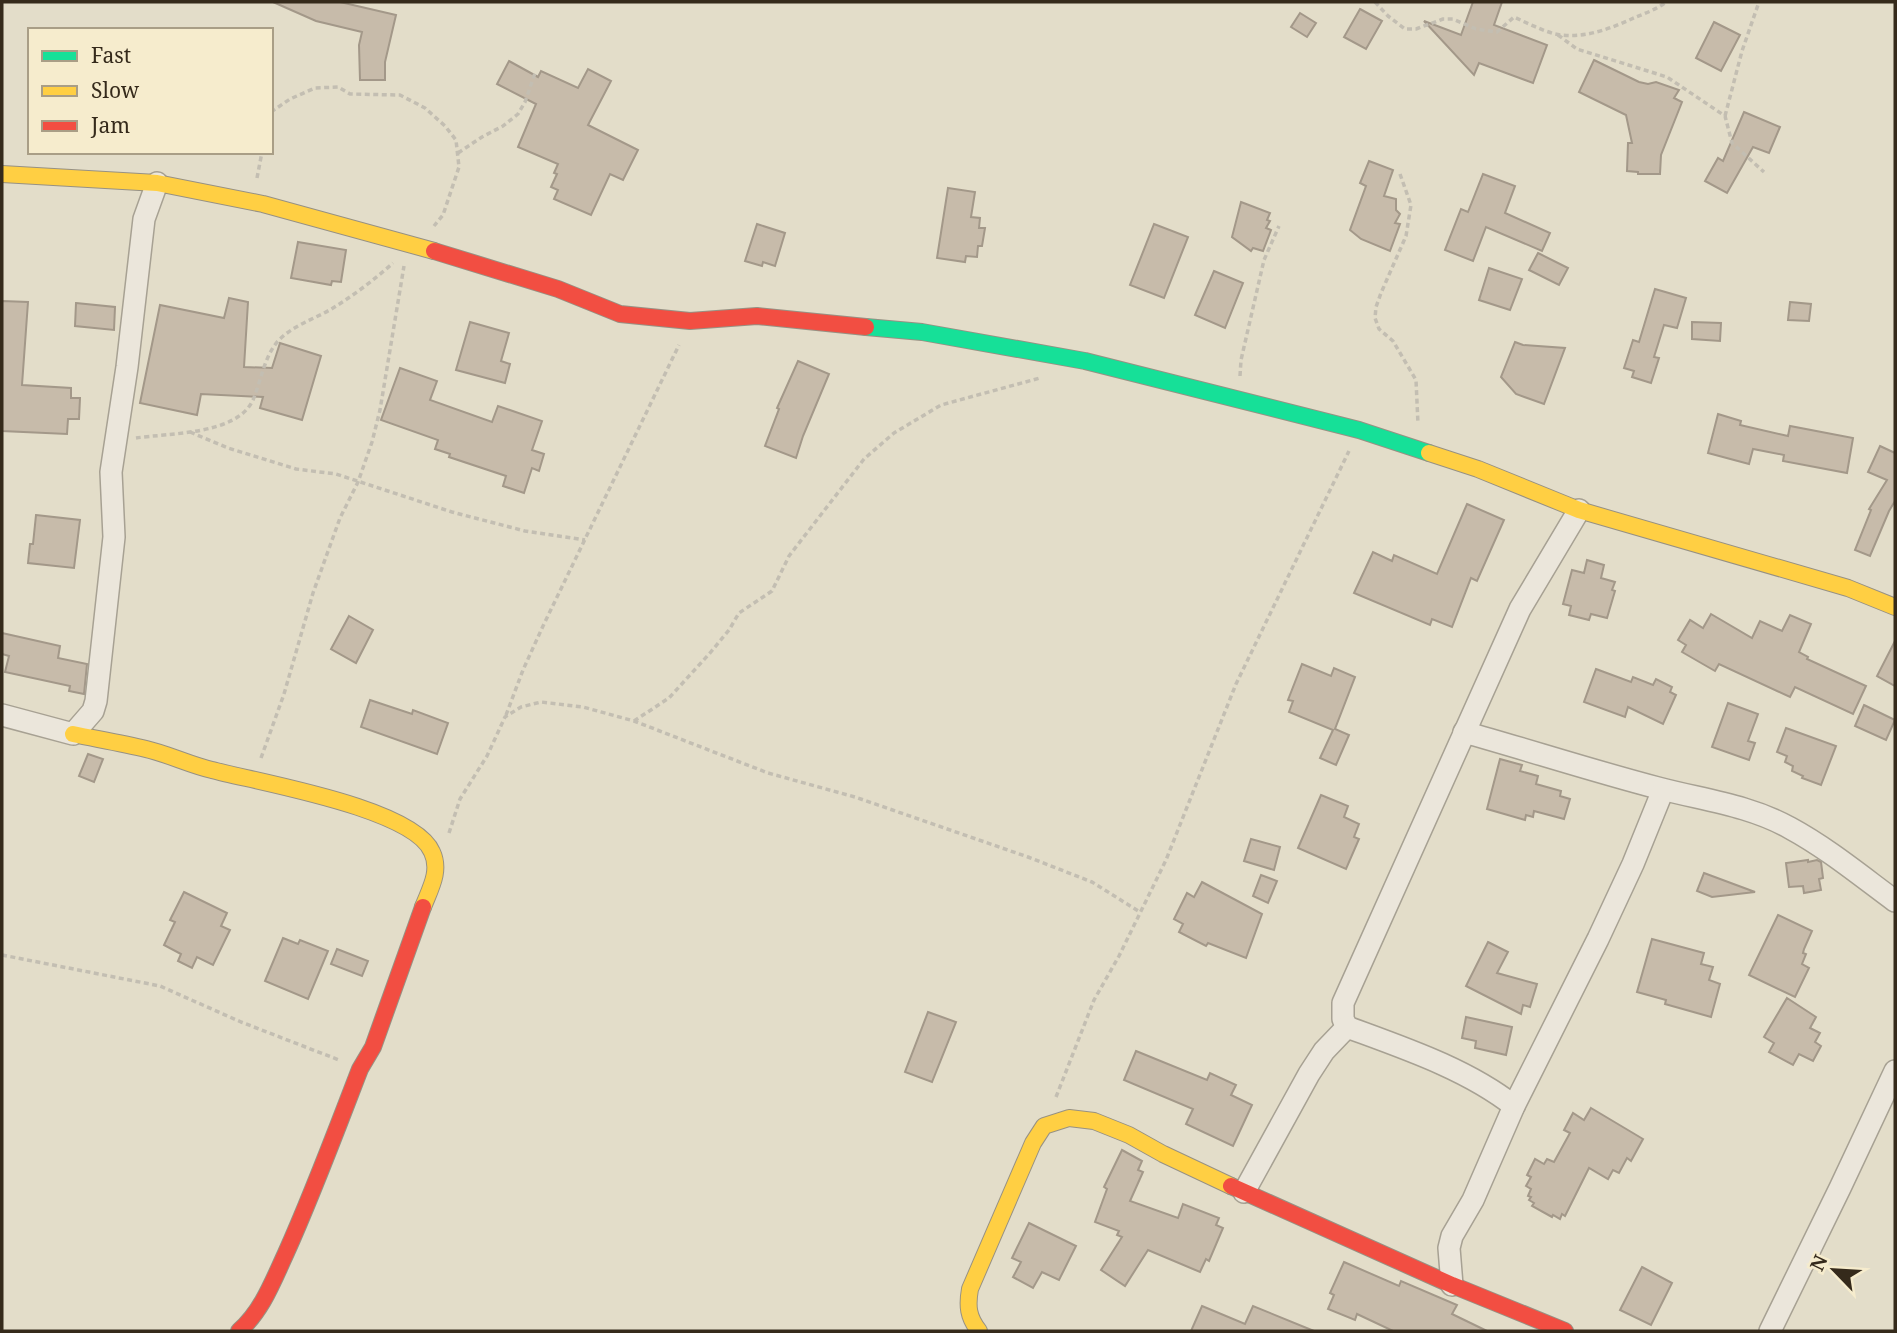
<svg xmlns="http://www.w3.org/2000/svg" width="1897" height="1333" font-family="'Noto Serif',serif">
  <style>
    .building { fill: #c7bbaa; stroke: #a39889; stroke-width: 2 }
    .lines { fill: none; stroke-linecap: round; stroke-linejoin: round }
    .street-casing { stroke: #a7a193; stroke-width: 24 }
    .fast-casing { stroke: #979183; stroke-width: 18 }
    .slow-casing { stroke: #979183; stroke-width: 18 }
    .jam-casing { stroke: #979183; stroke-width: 18 }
    .path { stroke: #c3beb2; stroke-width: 3.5; stroke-dasharray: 5 3.5; stroke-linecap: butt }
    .street { stroke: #ebe6db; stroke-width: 21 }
    .fast { stroke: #16e098; stroke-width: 16 }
    .slow { stroke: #ffcf43; stroke-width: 16 }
    .jam { stroke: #f24e42; stroke-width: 16 }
  </style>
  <rect width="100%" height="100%" fill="#e3ddc9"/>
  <g class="building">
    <polygon points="273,2 340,2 396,15 385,62 385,80 360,80 359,45 362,32 316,21"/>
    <polygon points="1473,2 1502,2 1494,25 1547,45 1533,83 1479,63 1474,75 1424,21 1461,35"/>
    <polygon points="1360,9 1382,21 1366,49 1344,37"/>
    <polygon points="1300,13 1316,23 1307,37 1291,27"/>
    <polygon points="1714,22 1740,35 1721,71 1696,58"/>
    <polygon points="1594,60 1639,82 1648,84 1656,82 1679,90 1674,98 1682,102 1661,155 1660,174 1638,174 1638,172 1627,171 1628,143 1632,143 1626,115 1579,92"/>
    <polygon points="509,61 538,77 541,71 578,88 588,69 611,81 588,125 638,150 623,180 610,174 591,215 554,199 558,190 551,187 557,174 554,173 558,164 518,147 536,104 497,84"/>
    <polygon points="1744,112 1780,127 1769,153 1753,147 1727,193 1705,181 1718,158 1723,161"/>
    <polygon points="1369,161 1393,170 1384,196 1396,199 1396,210 1400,214 1395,223 1400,224 1390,251 1361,239 1350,230 1366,186 1360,183"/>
    <polygon points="1483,174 1515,186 1505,213 1550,233 1542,251 1486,227 1473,261 1445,250 1461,209 1468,212"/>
    <polygon points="948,188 975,192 971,217 980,218 979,228 985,228 982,246 978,246 977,257 966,256 965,262 937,258"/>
    <polygon points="1241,202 1270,213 1267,220 1270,221 1266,228 1271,230 1263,251 1253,248 1251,251 1232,237"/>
    <polygon points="757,224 785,233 775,266 763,262 762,266 745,261"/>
    <polygon points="1154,224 1188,237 1164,298 1130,285"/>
    <polygon points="298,242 346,250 341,282 332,281 331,285 291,278"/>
    <polygon points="1538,253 1568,268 1559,285 1529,270"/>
    <polygon points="1489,268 1522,279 1510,310 1479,300"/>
    <polygon points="1214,271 1243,283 1225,328 1195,315"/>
    <polygon points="1655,289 1686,298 1677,328 1664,325 1654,357 1659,358 1651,383 1632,377 1634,371 1624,368 1633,340 1639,342"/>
    <polygon points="229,298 248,302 244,367 272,368 280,343 321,356 302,420 260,408 263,397 201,394 197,415 140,403 160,305 224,318"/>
    <polygon points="2,301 28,302 22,385 71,388 71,398 80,398 79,419 68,419 67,434 2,431"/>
    <polygon points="1790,302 1811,304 1809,321 1788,320"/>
    <polygon points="76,303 115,307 114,330 75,326"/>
    <polygon points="470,322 509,333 501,361 510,364 505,383 456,370"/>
    <polygon points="1692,322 1721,323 1720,341 1692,339"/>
    <polygon points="1515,342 1523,345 1565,348 1544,404 1516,394 1501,377"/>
    <polygon points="798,361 829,374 803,436 796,458 765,446 779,409 777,408"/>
    <polygon points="400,368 437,381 430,400 492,422 498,406 542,421 532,450 544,454 539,471 532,468 524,493 503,486 506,476 449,457 450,454 435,449 438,440 381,420"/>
    <polygon points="1718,414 1741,421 1740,425 1788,436 1790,426 1853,438 1847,473 1783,461 1784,455 1753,449 1749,464 1708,453"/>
    <polygon points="1880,446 1895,453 1895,501 1889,511 1870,556 1855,550 1871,510 1869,509 1887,480 1868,472"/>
    <polygon points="1467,504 1504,520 1477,581 1471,578 1452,627 1432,619 1430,625 1354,593 1373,552 1392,561 1394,555 1437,574"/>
    <polygon points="36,515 80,520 74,568 28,563 30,544 33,544"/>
    <polygon points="1587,560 1604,565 1601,578 1615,582 1612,590 1615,591 1607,618 1591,614 1589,620 1569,615 1571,606 1563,604 1572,570 1584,573"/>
    <polygon points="1711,614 1752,638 1760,621 1782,631 1790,615 1811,624 1799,652 1808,657 1807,659 1866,686 1853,714 1795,687 1790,697 1719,664 1715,671 1682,652 1686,645 1678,640 1690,620 1703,628"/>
    <polygon points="349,616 373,630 356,663 331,649"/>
    <polygon points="2,633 60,646 58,658 87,664 84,694 69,691 70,686 5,672 9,656 2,654"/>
    <polygon points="1895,641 1895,686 1877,676"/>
    <polygon points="1302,664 1331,676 1334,668 1355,677 1335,729 1349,735 1336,765 1320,758 1333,730 1289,712 1293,701 1288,700"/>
    <polygon points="1596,669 1631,682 1633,677 1653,685 1656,679 1672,687 1670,692 1676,695 1663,724 1628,707 1625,717 1584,702"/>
    <polygon points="370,700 412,714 413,710 448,723 437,754 361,727"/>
    <polygon points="1728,703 1758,714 1748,741 1755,743 1749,760 1712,747"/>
    <polygon points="1864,705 1895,720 1886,740 1855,726"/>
    <polygon points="1786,728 1836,746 1821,785 1802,778 1803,776 1792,771 1793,766 1785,762 1787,756 1777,752"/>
    <polygon points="88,754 103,759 94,782 79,776"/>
    <polygon points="1500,759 1522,765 1520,771 1538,776 1536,784 1561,791 1560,796 1570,799 1564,819 1534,811 1533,817 1526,815 1525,820 1487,809"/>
    <polygon points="1321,795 1348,806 1344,817 1359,824 1354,837 1359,839 1346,869 1298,848"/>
    <polygon points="1251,839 1280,847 1274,870 1244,861"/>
    <polygon points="1808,860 1808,862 1817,860 1821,862 1823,878 1819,879 1821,890 1804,893 1803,886 1789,887 1786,863"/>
    <polygon points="1704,873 1755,892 1712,897 1697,891"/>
    <polygon points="1261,875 1277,881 1268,903 1253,896"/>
    <polygon points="1202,882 1262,914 1246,958 1208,943 1206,946 1179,932 1183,924 1174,919 1187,893 1194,897"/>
    <polygon points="184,892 227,913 221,926 230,930 213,965 197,957 192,968 178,961 181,954 164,945 175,922 170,920"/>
    <polygon points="1778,915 1812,931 1804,949 1803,953 1806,954 1802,964 1809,968 1795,997 1749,975"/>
    <polygon points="283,938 298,944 300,940 328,951 308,999 265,981"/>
    <polygon points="1652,939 1704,953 1701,964 1713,967 1709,980 1720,984 1711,1017 1665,1004 1666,1000 1637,992"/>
    <polygon points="1488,942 1508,952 1497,973 1537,984 1530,1007 1523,1005 1521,1014 1466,986"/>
    <polygon points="337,949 368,961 362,976 331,964"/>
    <polygon points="1787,998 1816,1017 1810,1028 1820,1033 1815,1042 1821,1046 1813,1061 1799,1054 1793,1065 1769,1052 1774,1043 1764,1037"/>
    <polygon points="928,1012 956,1022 932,1082 905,1072"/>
    <polygon points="1466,1017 1512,1027 1506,1055 1475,1048 1476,1041 1462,1038"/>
    <polygon points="1136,1051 1207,1080 1210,1073 1236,1085 1231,1095 1252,1105 1233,1146 1186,1124 1193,1109 1124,1080"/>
    <polygon points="1591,1108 1643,1139 1631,1161 1627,1158 1619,1173 1613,1170 1608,1179 1589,1168 1565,1216 1562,1214 1560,1219 1553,1215 1552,1217 1532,1206 1534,1203 1529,1200 1531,1197 1528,1196 1531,1189 1526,1186 1531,1177 1527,1175 1535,1159 1544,1164 1547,1159 1554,1162 1570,1133 1564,1130 1573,1113 1584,1120"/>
    <polygon points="1122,1150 1142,1161 1138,1170 1143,1172 1130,1201 1178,1218 1183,1204 1219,1218 1216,1225 1223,1228 1209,1261 1206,1259 1200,1272 1148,1250 1125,1286 1101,1270 1122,1237 1117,1235 1119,1231 1095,1222 1107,1189 1104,1187"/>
    <polygon points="1029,1223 1076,1246 1059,1280 1042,1272 1033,1288 1013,1277 1021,1262 1012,1258"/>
    <polygon points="1344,1262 1399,1286 1401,1281 1457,1305 1452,1314 1487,1331 1393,1331 1357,1314 1355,1320 1328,1309 1334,1295 1330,1293"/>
    <polygon points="1642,1267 1672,1283 1651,1325 1620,1310"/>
    <polygon points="1202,1306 1245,1324 1253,1306 1314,1331 1191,1331"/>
  </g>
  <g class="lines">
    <g class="street-casing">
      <g id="street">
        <polyline points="2,715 73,734 93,711 96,701 114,537 111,472 127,367 144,219 157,183"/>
        <path d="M1464,732C1528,750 1593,771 1658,788C1703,800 1749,805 1790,828C1827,848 1861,876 1895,901"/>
        <path d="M1514,1106C1467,1069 1404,1048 1347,1027L1343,1019V1003L1520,609L1579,510"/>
        <polyline points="1244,1192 1309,1074 1324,1051 1347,1027"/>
        <polyline points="1452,1285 1449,1248 1452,1236 1473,1200 1514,1106 1598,939 1633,864 1663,790"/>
        <polyline points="1770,1331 1840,1188 1895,1071"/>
      </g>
    </g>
    <g class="fast-casing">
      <polyline id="fast" points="866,327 922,332 1085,361 1359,430 1429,453"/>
    </g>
    <g class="slow-casing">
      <g id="slow">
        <polyline points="2,174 157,183 263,204 434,251"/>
        <polyline points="1429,453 1478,469 1579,510 1848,588 1895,607"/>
        <path d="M73,734C97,739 122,743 146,749C168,754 190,765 212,770C257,782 414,808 432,852C441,871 430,889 423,907"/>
        <path d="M979,1331C968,1317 967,1306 970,1289L1033,1143L1044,1126L1069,1118L1094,1121L1129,1135L1163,1154L1231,1186"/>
      </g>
    </g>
    <g class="jam-casing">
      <g id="jam">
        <polyline points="434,251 558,289 620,314 690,321 757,316 866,327"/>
        <polyline points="1231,1186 1452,1285 1565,1331"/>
        <path d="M239,1331C262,1311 273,1281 286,1253C313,1193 336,1131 360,1069L373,1047L423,907"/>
      </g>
    </g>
    <g class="path">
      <path d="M1375,2L1388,16L1405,29H1416L1443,19H1453L1476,29L1497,32L1514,17C1527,23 1541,30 1555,34C1583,40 1612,28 1636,17C1646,13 1657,9 1666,2"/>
      <polyline points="1558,35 1577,49 1667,77 1725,116 1732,143 1764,172"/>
      <polyline points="271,112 290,99 315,88 338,87 350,94 400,95 425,108 445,126 456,140 459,167 443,215 434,226"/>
      <polyline points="1725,116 1742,51 1759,2"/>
      <polyline points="458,153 482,137 503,126 518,114 525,102 535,73"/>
      <polyline points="1400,174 1411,205 1406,236 1381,293 1376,307 1375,318 1379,329 1393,341 1416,380 1418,424"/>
      <polyline points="257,178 262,152"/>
      <polyline points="1240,376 1241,360 1264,260 1279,226"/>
      <polyline points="190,432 228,448 296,469 336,474 452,512 525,531 585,540"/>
      <path d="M136,438C169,433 237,435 253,400C261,381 264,357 278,341C293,325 315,319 333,308C354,295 374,280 393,263"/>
      <polyline points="506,715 523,670 543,626 679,345"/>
      <polyline points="634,721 669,698 710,653 729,630 739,613 772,591 789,556 864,459 894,433 941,405 1040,378"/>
      <polyline points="261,758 284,694 313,593 340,518 358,482 372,442 380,410 404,266"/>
      <polyline points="449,833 460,799 487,756 505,717 521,707 541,702 583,707 634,721 768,773 855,797 1028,857 1092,882 1140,912"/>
      <polyline points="2,955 160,986 241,1022 339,1060"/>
      <polyline points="1056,1097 1094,1000 1119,956 1166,860 1236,684 1349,451"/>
    </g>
    <use href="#street" class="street"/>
    <use href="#fast" class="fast"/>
    <use href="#slow" class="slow"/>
    <use href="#jam" class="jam"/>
  </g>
  <rect width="1897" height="1333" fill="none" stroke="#352a1b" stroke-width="7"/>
  <rect x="28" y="28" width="245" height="126" fill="#f6eccd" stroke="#a99e86" stroke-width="2"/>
  <rect x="42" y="51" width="35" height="10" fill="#16e098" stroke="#a99e86" stroke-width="2"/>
  <text x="91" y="63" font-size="21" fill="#352a1b">Fast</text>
  <rect x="42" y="86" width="35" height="10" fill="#ffcf43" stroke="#a99e86" stroke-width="2"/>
  <text x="91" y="98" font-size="21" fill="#352a1b">Slow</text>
  <rect x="42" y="121" width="35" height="10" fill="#f24e42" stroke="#a99e86" stroke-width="2"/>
  <text x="91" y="133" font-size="21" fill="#352a1b">Jam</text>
  <g transform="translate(1834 1270) rotate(295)" stroke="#f6eccd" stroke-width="5" paint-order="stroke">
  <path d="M0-5L12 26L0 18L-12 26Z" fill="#352a1b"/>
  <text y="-10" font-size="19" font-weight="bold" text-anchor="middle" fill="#352a1b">N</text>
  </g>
</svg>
